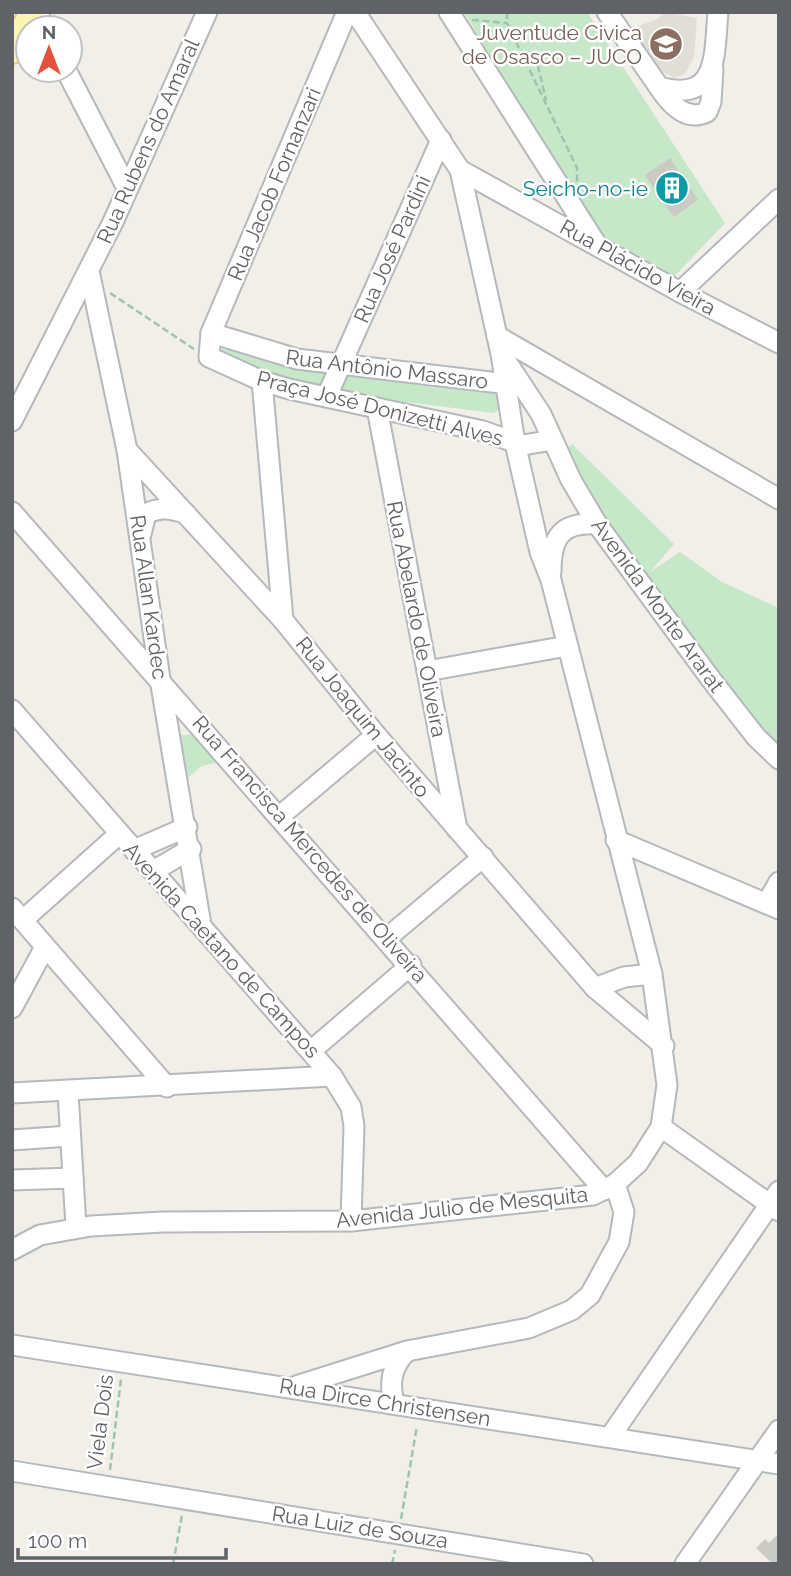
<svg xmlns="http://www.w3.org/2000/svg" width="791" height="1576" font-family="Raleway,sans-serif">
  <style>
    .education { fill: #e1ded6 }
    .green { fill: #c6e7c8 }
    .building { fill: #cccac5 }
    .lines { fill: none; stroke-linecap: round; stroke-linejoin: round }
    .minor-casing { stroke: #b5b8bc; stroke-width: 23 }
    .major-casing { stroke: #ecce66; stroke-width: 28 }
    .path { stroke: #9ec5ab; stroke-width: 2.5; stroke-dasharray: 7 3.5; stroke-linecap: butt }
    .minor { stroke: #fff; stroke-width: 19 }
    .major { stroke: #fcf4b2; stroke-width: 24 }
    .labels { text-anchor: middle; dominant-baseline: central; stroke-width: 5; stroke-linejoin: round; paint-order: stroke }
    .education-label { font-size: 21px; fill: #785e54; stroke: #fff; text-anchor: end }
    .street-label { font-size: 21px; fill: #5f6368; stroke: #fff }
    .culture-label { font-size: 21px; fill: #0d838f; stroke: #fff; text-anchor: end }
  </style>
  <rect width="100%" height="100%" fill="#f1efe8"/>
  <polygon class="education" points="663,12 697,18 694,57 685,74 674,78 651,65 627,31 659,18"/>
  <g class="green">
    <polygon points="464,12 587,12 725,223 671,280 601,241"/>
    <polygon points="222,349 331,368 496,386 503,400 499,409 494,413 373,398 262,376 222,355"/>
    <polygon points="572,444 674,544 650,572 680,552 722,582 779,608 779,748 772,744 644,576 563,454"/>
    <polygon points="197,734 224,761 202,766 185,780 181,735"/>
  </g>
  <g class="building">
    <polygon points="670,158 698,200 674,217 645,175"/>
    <polygon points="779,1533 779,1564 773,1564 756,1548 765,1539 769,1543"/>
  </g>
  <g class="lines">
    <g class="minor-casing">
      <g id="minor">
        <polyline points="37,12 45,28"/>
        <polyline points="347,12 211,333 209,357 262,381 289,389 483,431 523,445 553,440"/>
        <polyline points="449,12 595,242"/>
        <path d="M607,12L659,87C719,103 714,56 718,12"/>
        <polyline points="66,70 127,188"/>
        <path d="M659,87C670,104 686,122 707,112L711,102L713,69"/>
        <polyline points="460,170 680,292 779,343"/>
        <polyline points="89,271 127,450 160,679 201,925"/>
        <polyline points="680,292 779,199"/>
        <polyline points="211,333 297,359 516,385"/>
        <polyline points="497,336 779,499"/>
        <polyline points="502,355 541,414 571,480 597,524 710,678 756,737 779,759"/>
        <polyline points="262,381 283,620"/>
        <polyline points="327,396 441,140"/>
        <polyline points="377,408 457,829"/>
        <polyline points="12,421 113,222 207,12"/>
        <polyline points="127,450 283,620 376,735 595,988 664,1046"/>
        <polyline points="12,512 604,1190"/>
        <path d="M141,534L146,514C160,506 171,509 185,513"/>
        <path d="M551,572C551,536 562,522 597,524"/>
        <polyline points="427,671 567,646"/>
        <polyline points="12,710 332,1076 351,1107 354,1126 351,1221"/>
        <polyline points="280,816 376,735"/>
        <polyline points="616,840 779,909"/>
        <polyline points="134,850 187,827"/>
        <polyline points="153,871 191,849"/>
        <polyline points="767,903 779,882"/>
        <polyline points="12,908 167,1087"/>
        <polyline points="23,920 119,834"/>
        <polyline points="387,938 483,857"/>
        <polyline points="595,988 624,977 652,974"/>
        <polyline points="12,1008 45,947"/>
        <polyline points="312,1050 411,965"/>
        <polyline points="68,1092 76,1227"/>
        <polyline points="12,1093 332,1076"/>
        <polyline points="661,1127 779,1211"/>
        <polyline points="12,1140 70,1136"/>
        <polyline points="12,1180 73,1178"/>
        <polyline points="12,1250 40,1235 91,1226 163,1222 351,1221 593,1195 615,1184 638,1163 661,1127 667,1085 652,974 551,580 540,552 515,443 501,354 460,170 355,12"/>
        <polyline points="12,1345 779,1464"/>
        <polyline points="296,1386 407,1351 529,1328 572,1310 590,1295 619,1242 624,1212 615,1184"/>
        <path d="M394,1404C389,1382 391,1367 407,1351"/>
        <polyline points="610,1437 779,1191"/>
        <polyline points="12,1471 583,1564"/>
        <polyline points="685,1564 779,1430"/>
      </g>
    </g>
    <g class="major-casing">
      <polyline id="major" points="12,51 32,12"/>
    </g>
    <g class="path">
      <polyline points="507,12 507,23 577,168 577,182"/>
      <polyline points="472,20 507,23"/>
      <polyline points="541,56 537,62 546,100"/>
      <polyline points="110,293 194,349"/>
      <polyline points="110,1470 121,1379"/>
      <polyline points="401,1519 417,1426"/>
      <polyline points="173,1564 182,1515"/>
      <polyline points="392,1564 395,1550"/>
    </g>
    <use href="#minor" class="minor"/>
    <use href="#major" class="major"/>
  </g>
  <defs>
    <g id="school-disc" transform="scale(1.75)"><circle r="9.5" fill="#8d6e63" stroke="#fff"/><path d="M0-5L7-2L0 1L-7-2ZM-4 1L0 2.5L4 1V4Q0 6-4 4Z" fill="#fff"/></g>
    <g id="building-disc" transform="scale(1.75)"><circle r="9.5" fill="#0f9aa8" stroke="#fff"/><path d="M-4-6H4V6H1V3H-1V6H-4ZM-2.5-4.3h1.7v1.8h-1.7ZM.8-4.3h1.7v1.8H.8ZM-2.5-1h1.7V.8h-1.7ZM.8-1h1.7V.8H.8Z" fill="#fff"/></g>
  </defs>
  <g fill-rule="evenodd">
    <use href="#school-disc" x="666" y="44"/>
    <use href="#building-disc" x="672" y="188"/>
  </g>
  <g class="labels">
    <g class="education-label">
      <text x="642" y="32">Juventude Civica<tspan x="642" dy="24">de Osasco – JUCO</tspan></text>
    </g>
    <g class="street-label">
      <text transform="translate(148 141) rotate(-66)">Rua Rubens do Amaral</text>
      <text transform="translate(274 184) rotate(-67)">Rua Jacob Fornanzari</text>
      <text transform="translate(392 249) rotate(-66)">Rua José Pardini</text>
      <text transform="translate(638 267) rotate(29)">Rua Plácido Vieira</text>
      <text transform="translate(387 369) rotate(7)">Rua Antônio Massaro</text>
      <text transform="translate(380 408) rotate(14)">Praça José Donizetti Alves</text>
      <text transform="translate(149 597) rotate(82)">Rua Allan Kardec</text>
      <text transform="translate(658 605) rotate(54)">Avenida Monte Ararat</text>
      <text transform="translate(417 619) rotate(79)">Rua Abelardo de Oliveira</text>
      <text transform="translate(363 717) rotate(51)">Rua Joaquim Jacinto</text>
      <text transform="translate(310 849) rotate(49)">Rua Francisca Mercedes de Oliveira</text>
      <text transform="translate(222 950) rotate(48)">Avenida Caetano de Campos</text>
      <text transform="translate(462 1207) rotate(-6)">Avenida Julio de Mesquita</text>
      <text transform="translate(385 1402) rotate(9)">Rua Dirce Christensen</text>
      <text transform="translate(100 1422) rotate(-83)">Viela Dois</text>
      <text transform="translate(360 1527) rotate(9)">Rua Luiz de Souza</text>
    </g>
    <g class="culture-label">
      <text x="648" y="188">Seicho-no-ie</text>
    </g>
  </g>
  <rect width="791" height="1576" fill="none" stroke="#5f6368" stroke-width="28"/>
  <g transform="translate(49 49)"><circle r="33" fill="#ffffff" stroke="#bfc1c3" stroke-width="2"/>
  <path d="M0-5L12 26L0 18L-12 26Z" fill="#e3523c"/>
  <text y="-10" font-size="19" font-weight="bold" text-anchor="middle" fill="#5f6368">N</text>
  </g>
  <path d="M18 1548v10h208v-10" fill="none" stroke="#5f6368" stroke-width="3.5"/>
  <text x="28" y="1548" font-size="21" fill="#5f6368" stroke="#ffffff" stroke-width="5" paint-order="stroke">100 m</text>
</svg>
